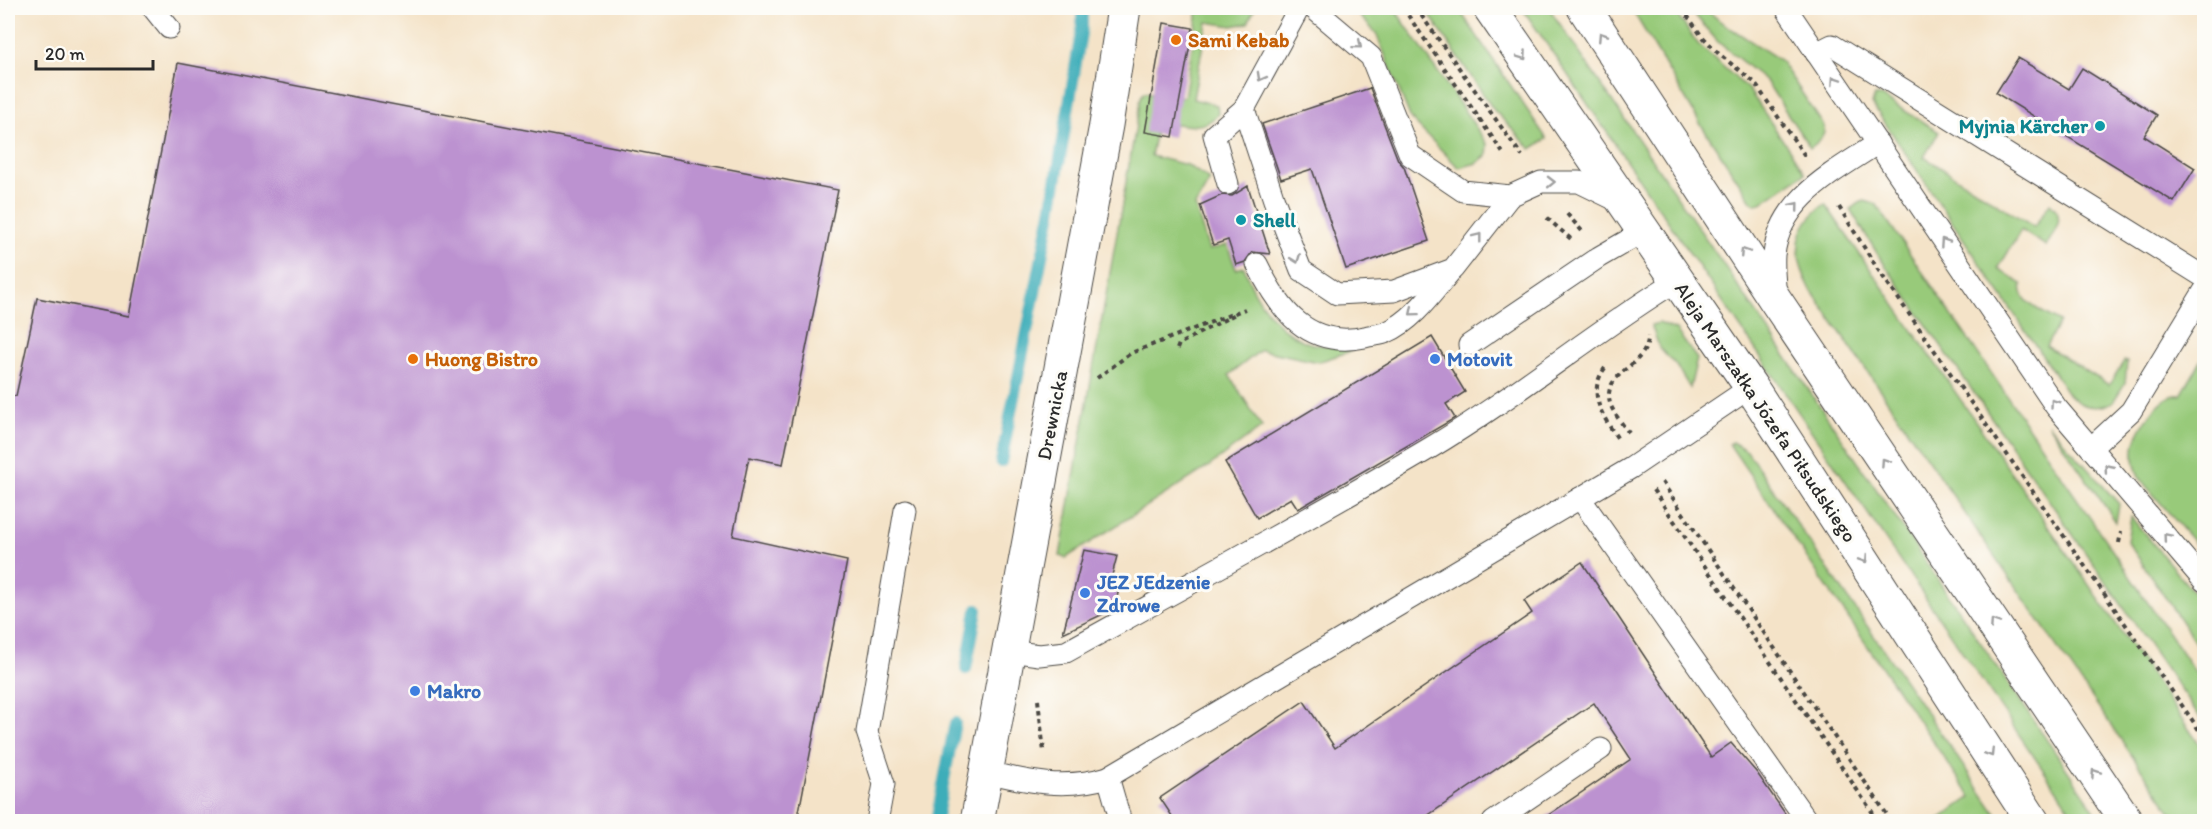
<svg xmlns="http://www.w3.org/2000/svg" width="2212" height="829" font-family="Itim,sans-serif">
  <style>
    .green { fill: #98ca7a; stroke: #627a52; stroke-width: 1.5 }
    .lines { fill: none; stroke-linecap: round; stroke-linejoin: round }
    .stream { stroke: #3dadb9; stroke-width: 12 }
    .building { fill: #bc92d0 }
    .service-casing { stroke: #494743; stroke-width: 23 }
    .tertiary-casing { stroke: #494743; stroke-width: 35 }
    .secondary-casing { stroke: #494743; stroke-width: 35 }
    .path { stroke: #494743; stroke-width: 4; stroke-dasharray: 4.5 4.5; stroke-linecap: butt }
    .service { stroke: #fff; stroke-width: 21 }
    .tertiary { stroke: #fff; stroke-width: 33 }
    .secondary { stroke: #fff; stroke-width: 33 }
    .oneway { stroke: #a0a0a0 }
    .food-dot { fill: #e8710a; stroke: #fdfcf7; stroke-width: 2 }
    .culture-dot { fill: #0f9aa8; stroke: #fdfcf7; stroke-width: 2 }
    .shop-dot { fill: #3f7fe0; stroke: #fdfcf7; stroke-width: 2 }
    .labels { text-anchor: middle; dominant-baseline: central; stroke-width: 6; stroke-linejoin: round; paint-order: stroke }
    .food-label { font-size: 20px; font-weight: bold; fill: #c56008; stroke: #fdfcf7; text-anchor: start }
    .culture-label { font-size: 20px; font-weight: bold; fill: #0d838f; stroke: #fdfcf7; text-anchor: end }
    .shop-label { font-size: 20px; font-weight: bold; fill: #366cbe; stroke: #fdfcf7; text-anchor: start }
    .street-label { font-size: 20px; fill: #2b2b2b; stroke: #fdfcf7 }
  </style>
  <rect width="100%" height="100%" fill="#fdfcf7"/>
  <filter id="ink" filterUnits="userSpaceOnUse"><feTurbulence type="fractalNoise" baseFrequency=".0167" numOctaves="2"/><feDisplacementMap in="SourceGraphic" scale="12" xChannelSelector="R" yChannelSelector="G"/><feConvolveMatrix kernelMatrix="1 2 1 2 8 2 1 2 1" color-interpolation-filters="sRGB"/></filter>
  <filter id="wash" filterUnits="userSpaceOnUse"><feTurbulence type="fractalNoise" baseFrequency=".008" numOctaves="4" result="noise"/><feDisplacementMap in="SourceGraphic" scale="24" xChannelSelector="R" yChannelSelector="G"/><feGaussianBlur stdDeviation="1.35" result="paint"/><feColorMatrix in="noise" values="0 0 0 0 0 0 0 0 0 0 0 0 0 0 0 0 0 1.4 0 .05"/><feComposite in="paint" operator="in"/></filter>
  <g filter="url(#wash)">
    <rect width="100%" height="100%" fill="#f4e3c8"/>
    <g class="green">
      <path d="M1196,8H1255L1248,23L1232,26L1207,22L1193,99L1217,105L1218,114C1203,133 1178,124 1158,120L1151,156L1187,165L1210,180L1195,206L1209,250L1227,245L1236,269L1244,267C1254,298 1277,332 1309,343C1322,347 1339,345 1351,351L1318,362L1261,350L1229,375L1262,427L1208,467L1066,558L1060,556L1141,97L1144,92L1184,97L1197,18Z"/>
      <polygon points="1352,8 1394,8 1488,145 1487,155 1477,163 1459,168 1411,119 1376,33"/>
      <polygon points="1425,8 1458,8 1547,139 1531,149 1493,109"/>
      <polygon points="1522,8 1549,8 2102,821 2078,821"/>
      <polygon points="1631,8 1672,8 1698,44 1749,90 1805,173 1761,203 1755,204 1751,201 1700,123"/>
      <path d="M1689,8H1705L1721,22L1780,60L1824,126C1826,137 1818,142 1810,148L1766,81L1718,42Z"/>
      <path d="M1875,96H1881L1939,132L1924,157L2034,227L2050,203C2067,217 2055,231 2046,246L2021,230L1998,269L2022,284C2017,303 2046,313 2060,322L2046,346L2109,385L2124,361L2127,362L2125,383L2113,402C2097,410 2082,408 2069,395L1872,104Z"/>
      <polygon points="1863,201 1876,204 2204,685 2204,723 1880,258 1850,209"/>
      <path d="M1825,204L2204,751V821H2177L1811,290C1793,257 1792,228 1825,204Z"/>
      <polygon points="1659,323 1676,330 1697,359 1690,388 1675,364 1660,349 1651,325"/>
      <path d="M2204,356V554L2141,480C2135,470 2132,455 2135,443C2140,426 2162,392 2181,395Z"/>
      <polygon points="2048,424 2119,504 2116,522"/>
      <polygon points="1732,442 1747,451 2001,821 1937,821 1971,797 1729,444"/>
      <polygon points="2131,517 2204,605 2204,655 2127,541"/>
    </g>
    <g class="lines">
      <g class="stream">
        <polyline points="1001,462 1051,212 1082,27 1082,8"/>
        <polyline points="966,669 977,610"/>
        <polyline points="936,822 955,723"/>
      </g>
    </g>
    <g id="blocks">
      <g class="building">
        <polygon points="1164,23 1193,28 1173,137 1145,132"/>
        <polygon points="2018,58 2069,89 2082,68 2157,115 2144,136 2195,168 2174,202 1996,93"/>
        <polygon points="178,63 838,190 783,464 749,457 733,536 847,561 797,822 8,822 8,395 16,396 37,298 129,316"/>
        <polygon points="1370,88 1398,160 1404,167 1429,241 1346,269 1312,169 1281,179 1262,124"/>
        <polygon points="1248,186 1270,254 1252,252 1245,262 1236,265 1228,240 1213,245 1200,205 1222,195 1232,196"/>
        <polygon points="1432,337 1465,392 1446,404 1455,418 1298,509 1291,498 1257,518 1225,462"/>
        <polygon points="1084,550 1117,556 1111,579 1121,581 1114,609 1063,633"/>
        <polygon points="1582,562 1711,757 1731,743 1757,773 1791,822 1538,822 1631,759 1594,703 1418,822 1176,822 1160,798 1304,701 1335,748 1532,613 1524,601"/>
      </g>
    </g>
  </g>
  <g filter="url(#ink)">
    <use href="#blocks" fill-opacity="0" stroke="#494743" stroke-width="1.5"/>
    <g class="lines">
      <g class="service-casing">
        <g id="service">
          <polyline points="153,8 169,28"/>
          <polyline points="1299,8 1244,109 1274,200 1301,270 1337,294 1394,291 1453,269 1510,196"/>
          <polyline points="1313,8 1371,57 1410,155 1463,191 1510,196 1541,182 1579,182 1622,203"/>
          <polyline points="1786,8 2056,407 2204,581"/>
          <polyline points="1816,53 1832,45 2204,277"/>
          <polyline points="1228,184 1214,135 1244,109"/>
          <path d="M1257,264C1279,310 1308,349 1365,337C1372,335 1381,335 1387,332C1413,321 1433,292 1450,272"/>
          <path d="M1776,297C1775,284 1773,269 1774,255C1780,198 1835,172 1878,143"/>
          <polyline points="1469,345 1599,257 1644,231"/>
          <polyline points="2091,448 2131,411 2204,291"/>
          <polyline points="1580,498 1808,822"/>
          <path d="M1009,651L1039,655L1066,652C1188,584 1311,519 1430,448C1516,397 1593,332 1678,280"/>
          <path d="M986,772C1029,782 1065,790 1108,777L1631,468L1751,387"/>
          <polyline points="1108,777 1121,822"/>
          <polyline points="877,822 884,784 867,732 905,510"/>
          <polyline points="1493,822 1601,749"/>
        </g>
      </g>
      <g class="tertiary-casing">
        <polyline id="tertiary" points="977,822 1106,125 1124,8"/>
      </g>
      <g class="secondary-casing">
        <g id="secondary">
          <polyline points="1490,8 1751,387 2033,822"/>
          <polyline points="1584,8 1776,301 2127,822"/>
        </g>
      </g>
      <g class="path">
        <polyline points="1403,8 1505,156"/>
        <polyline points="1416,8 1522,156"/>
        <polyline points="1682,8 1701,35 1719,54 1754,82 1805,156"/>
        <polyline points="1839,207 1877,268 2204,737"/>
        <polyline points="1567,214 1582,231"/>
        <polyline points="1547,218 1572,240"/>
        <polyline points="1177,349 1179,344 1237,313"/>
        <path d="M1605,368C1586,394 1603,416 1618,439"/>
        <polyline points="1097,378 1131,353 1245,309"/>
        <path d="M1629,433C1623,425 1615,415 1611,406C1598,372 1649,367 1648,336"/>
        <polyline points="1662,482 1892,822"/>
        <polyline points="1653,490 1879,822"/>
        <polyline points="2119,543 2121,532"/>
        <polyline points="1038,700 1044,752"/>
        <polyline points="1030,822 1031,813"/>
      </g>
      <use href="#service" class="service"/>
      <use href="#tertiary" class="tertiary"/>
      <use href="#secondary" class="secondary"/>
    </g>
    <defs><path id="oneway-chevron" d="M-2-3.5L2.5 0L-2 3.5" fill="none" stroke-width="1.6" stroke-linecap="round" stroke-linejoin="round" transform="scale(1.5)"/></defs>
    <g class="oneway">
      <use href="#oneway-chevron" transform="translate(1602 36) rotate(-123)"/>
      <use href="#oneway-chevron" transform="translate(1358 45) rotate(40)"/>
      <use href="#oneway-chevron" transform="translate(1523 56) rotate(55)"/>
      <use href="#oneway-chevron" transform="translate(1261 77) rotate(119)"/>
      <use href="#oneway-chevron" transform="translate(1835 80) rotate(-124)"/>
      <use href="#oneway-chevron" transform="translate(1551 182) rotate(-1)"/>
      <use href="#oneway-chevron" transform="translate(1795 206) rotate(-51)"/>
      <use href="#oneway-chevron" transform="translate(1478 237) rotate(-52)"/>
      <use href="#oneway-chevron" transform="translate(1944 242) rotate(-124)"/>
      <use href="#oneway-chevron" transform="translate(1744 252) rotate(-123)"/>
      <use href="#oneway-chevron" transform="translate(1296 259) rotate(69)"/>
      <use href="#oneway-chevron" transform="translate(1413 312) rotate(140)"/>
      <use href="#oneway-chevron" transform="translate(2054 403) rotate(-126)"/>
      <use href="#oneway-chevron" transform="translate(1885 462) rotate(-124)"/>
      <use href="#oneway-chevron" transform="translate(2108 468) rotate(-130)"/>
      <use href="#oneway-chevron" transform="translate(2167 537) rotate(-130)"/>
      <use href="#oneway-chevron" transform="translate(1864 559) rotate(57)"/>
      <use href="#oneway-chevron" transform="translate(1994 623) rotate(-124)"/>
      <use href="#oneway-chevron" transform="translate(1990 753) rotate(58)"/>
      <use href="#oneway-chevron" transform="translate(2095 773) rotate(-124)"/>
    </g>
  </g>
  <g class="food-dot">
    <circle cx="1176" cy="40" r="6"/>
    <circle cx="413" cy="359" r="6"/>
  </g>
  <g class="culture-dot">
    <circle cx="2100" cy="126" r="6"/>
    <circle cx="1241" cy="220" r="6"/>
  </g>
  <g class="shop-dot">
    <circle cx="1435" cy="359" r="6"/>
    <circle cx="1085" cy="593" r="6"/>
    <circle cx="415" cy="691" r="6"/>
  </g>
  <g class="labels">
    <g class="food-label">
      <text x="1188" y="40">Sami Kebab</text>
      <text x="425" y="359">Huong Bistro</text>
    </g>
    <g class="culture-label">
      <text x="2088" y="126">Myjnia Kärcher</text>
      <text x="1253" y="220" text-anchor="start">Shell</text>
    </g>
    <g class="shop-label">
      <text x="1447" y="359">Motovit</text>
      <text x="1097" y="582">JEZ JEdzenie<tspan x="1097" dy="23">Zdrowe</tspan></text>
      <text x="427" y="691">Makro</text>
    </g>
    <g class="street-label">
      <text transform="translate(1766 412) rotate(56)">Aleja Marszałka Józefa Piłsudskiego</text>
      <text transform="translate(1052 415) rotate(-79)">Drewnicka</text>
    </g>
  </g>
  <rect width="2212" height="829" fill="none" stroke="#fdfcf7" stroke-width="30"/>
  <path d="M36 60v9h117v-9" fill="none" stroke="#2b2b2b" stroke-width="3"/>
  <text x="45" y="60" font-size="18" fill="#2b2b2b" stroke="#fdfcf7" stroke-width="4.5" paint-order="stroke">20 m</text>
</svg>
